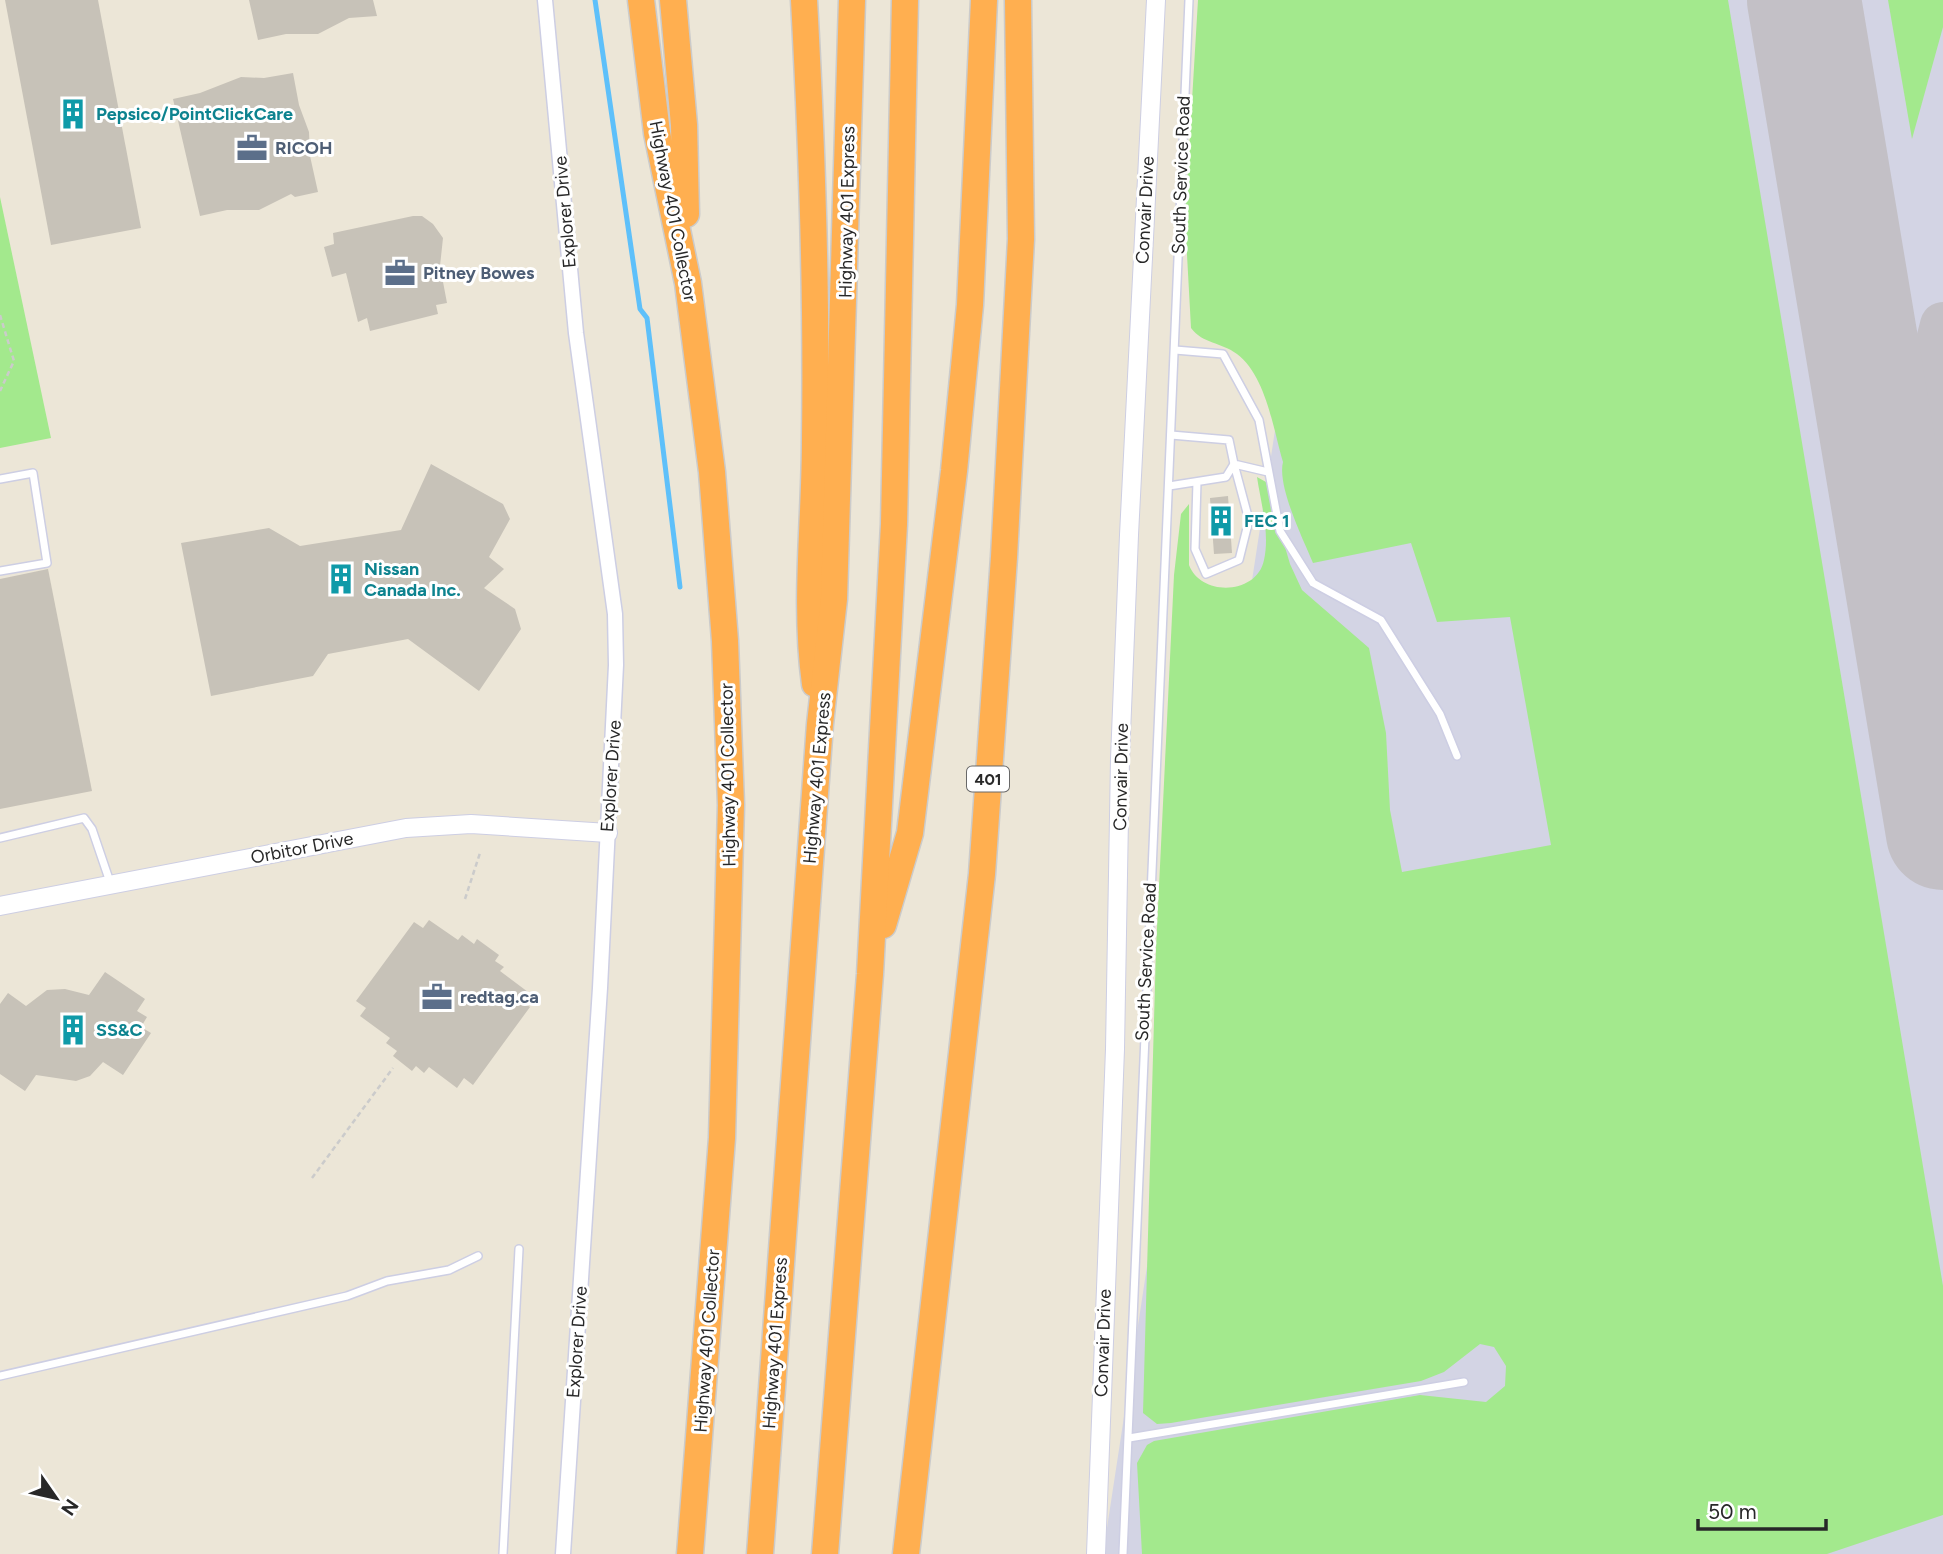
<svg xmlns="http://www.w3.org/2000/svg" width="1943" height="1554" font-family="Figtree,sans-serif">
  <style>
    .airport { fill: #d3d4e4 }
    .green { fill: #a3e98d }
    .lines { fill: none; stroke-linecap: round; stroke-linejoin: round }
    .stream { stroke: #5ec0fa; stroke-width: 5 }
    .taxiway { stroke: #c3c0c6; stroke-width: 46 }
    .runway { stroke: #c3c0c6; stroke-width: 114 }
    .building { fill: #c7c2b8 }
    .service-casing { stroke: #cdcee3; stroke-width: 10 }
    .minor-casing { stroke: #cdcee3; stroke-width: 17 }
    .tertiary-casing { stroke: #cdcee3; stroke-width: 20 }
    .motorway-casing { stroke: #cbcbcb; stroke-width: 29 }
    .path { stroke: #cbcbcb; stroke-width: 2.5; stroke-dasharray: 5 3.5; stroke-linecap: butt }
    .service { stroke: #fff; stroke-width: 7 }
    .minor { stroke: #fff; stroke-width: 14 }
    .tertiary { stroke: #fff; stroke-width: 18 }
    .motorway { stroke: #ffaf50; stroke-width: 26 }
    .labels { text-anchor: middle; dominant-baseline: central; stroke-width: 6; stroke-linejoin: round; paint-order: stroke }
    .shield { fill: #fff; stroke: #686868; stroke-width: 2 }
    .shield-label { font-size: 16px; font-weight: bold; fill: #282828 }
    .culture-label { font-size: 18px; font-weight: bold; fill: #0d838f; stroke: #fff; text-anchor: start }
    .service-label { font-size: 18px; font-weight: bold; fill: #4e5e75; stroke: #fff; text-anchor: start }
    .street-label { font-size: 18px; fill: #282828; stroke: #fff }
  </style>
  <rect width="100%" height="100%" fill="#ece6d7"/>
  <polygon class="airport" points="1269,0 1943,0 1943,1554 1103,1554 1296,293"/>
  <g class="green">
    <path d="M1198,0H1728L1943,1286V1515L1827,1554H1142L1137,1463L1147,1445L1154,1441L1420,1395L1486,1402L1505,1386L1506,1366L1494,1347L1480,1344L1444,1372L1421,1381L1171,1423L1157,1424L1143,1413L1156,949L1174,575L1181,514L1189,504V565C1201,597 1257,595 1264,560C1270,533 1261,504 1257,477L1266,482L1290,564L1302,590L1369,648L1386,733L1390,810L1402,872L1551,845L1510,617L1437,622L1411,543L1313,563C1303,539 1277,486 1283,462C1273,428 1266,376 1237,354C1221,342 1203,344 1191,328L1185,218Z"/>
    <polygon points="1888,0 1943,0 1943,27 1912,139"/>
    <polygon points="0,197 51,438 0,448"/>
  </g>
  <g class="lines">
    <polyline class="stream" points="595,0 640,309 647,318 680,587"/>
    <path class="taxiway" d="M1926,731C1920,596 1907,457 1943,325"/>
    <polyline class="runway" points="1804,0 1943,833"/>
  </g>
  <g class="building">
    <polygon points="5,0 98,0 141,228 51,245"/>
    <polygon points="249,0 373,0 377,16 349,18 318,34 286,34 258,40"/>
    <polygon points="293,73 299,105 309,132 310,156 318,192 295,197 291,194 259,210 227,210 200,216 173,99 200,93 241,77 264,78"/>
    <polygon points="413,216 422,216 433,224 443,238 440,266 447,303 436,305 438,314 370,331 367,318 358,322 346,273 332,277 324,247 334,244 333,233"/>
    <polygon points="431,464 503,504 510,519 489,557 504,569 484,588 515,609 521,629 479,691 408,639 328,654 313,676 211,696 181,543 269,528 300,546 401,530"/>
    <polygon points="1228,496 1232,553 1214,554 1210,498"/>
    <polygon points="48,569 92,791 0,809 0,579"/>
    <polygon points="429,920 458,940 462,935 474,944 477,939 499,955 495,961 504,967 500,971 528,992 521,1001 530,1007 473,1085 464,1078 457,1088 429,1067 424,1073 416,1066 412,1071 393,1056 397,1051 386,1043 390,1038 360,1016 366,1008 356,1001 414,922 423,928"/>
    <polygon points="105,972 145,999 137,1011 147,1017 141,1027 151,1033 123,1075 103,1062 90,1076 76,1081 36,1075 25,1091 0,1074 0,1004 8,993 26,1006 47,990 65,989 89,995"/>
  </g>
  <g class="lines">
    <g class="service-casing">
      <g id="service">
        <polyline points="1175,350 1223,354 1259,420 1280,531 1313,583 1381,620 1440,714 1457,756"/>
        <polyline points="1171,435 1229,440 1234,464 1268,472"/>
        <polyline points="0,479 33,473 47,563 0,571"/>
        <polyline points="1169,486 1226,477 1234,464 1249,520 1239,560 1206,574 1195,549 1197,482"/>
        <polyline points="0,838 84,818 92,829 110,882"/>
        <polyline points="0,1376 347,1296 387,1281 449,1270 478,1256"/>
        <polyline points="1129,1438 1464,1382"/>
        <polyline points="503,1554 519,1249"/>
        <polyline points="1123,1554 1189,0"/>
      </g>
    </g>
    <g class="minor-casing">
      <polyline id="minor" points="545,0 576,333 615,614 616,665 600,988 563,1554"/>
    </g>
    <g class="tertiary-casing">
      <g id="tertiary">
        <polyline points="0,906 406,828 471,824 608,833"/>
        <polyline points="1096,1554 1115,1049 1120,759 1129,535 1156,0"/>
      </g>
    </g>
    <g class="motorway-casing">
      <g id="motorway">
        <polyline points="641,0 657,133 688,283 712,472 725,641 731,805 722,1138 690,1554"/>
        <polyline points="673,0 684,125 686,214"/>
        <path d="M804,0C812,146 817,293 815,440C815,521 804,603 815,684"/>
        <polyline points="883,925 910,833 954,471 970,305 984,0"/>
        <polyline points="760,1554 820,724 834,599 852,0"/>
        <polyline points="825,1554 870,974 894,524 905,0"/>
        <polyline points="906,1554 982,874 1004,557 1021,239 1018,0"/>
      </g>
    </g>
    <g class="path">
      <polyline points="0,315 14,361 0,391"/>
      <polyline points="465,899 480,853"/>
      <polyline points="312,1178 393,1068"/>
    </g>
    <use href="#service" class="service"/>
    <use href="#minor" class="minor"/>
    <use href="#tertiary" class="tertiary"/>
    <use href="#motorway" class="motorway"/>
  </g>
  <defs>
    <g id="building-bare" transform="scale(2.415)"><path d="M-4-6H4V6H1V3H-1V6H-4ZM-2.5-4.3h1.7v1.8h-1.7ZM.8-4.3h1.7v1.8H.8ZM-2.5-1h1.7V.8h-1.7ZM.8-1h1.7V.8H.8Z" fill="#0f9aa8" stroke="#fff" stroke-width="2.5" paint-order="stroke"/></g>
    <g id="office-bare" transform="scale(2.415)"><path d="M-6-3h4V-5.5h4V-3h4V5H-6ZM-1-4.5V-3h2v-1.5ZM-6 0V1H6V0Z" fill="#5c6f8a" stroke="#fff" stroke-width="2.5" paint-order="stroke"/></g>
  </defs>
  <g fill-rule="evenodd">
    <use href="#building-bare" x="73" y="114"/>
    <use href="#office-bare" x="252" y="148"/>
    <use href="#office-bare" x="400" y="273"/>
    <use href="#building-bare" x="1221" y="521"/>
    <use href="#building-bare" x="341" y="579"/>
    <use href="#office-bare" x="437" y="997"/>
    <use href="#building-bare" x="73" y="1030"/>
  </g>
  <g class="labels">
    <rect class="shield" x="967" y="766.5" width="42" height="25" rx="5"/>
    <g class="shield-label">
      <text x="988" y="779">401</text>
    </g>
    <g class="culture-label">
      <text x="96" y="114">Pepsico/PointClickCare</text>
      <text x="1244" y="521">FEC 1</text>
      <text x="364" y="569">Nissan<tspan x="364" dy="21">Canada Inc.</tspan></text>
      <text x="96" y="1030">SS&amp;C</text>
    </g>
    <g class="service-label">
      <text x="275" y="148">RICOH</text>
      <text x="423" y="273">Pitney Bowes</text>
      <text x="460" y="997">redtag.ca</text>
    </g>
    <g class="street-label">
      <text transform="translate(1181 175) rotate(-88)">South Service Road</text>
      <text transform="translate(1145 210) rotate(-87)">Convair Drive</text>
      <text transform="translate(673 211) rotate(79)">Highway 401 Collector</text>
      <text transform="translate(565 212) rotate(-95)">Explorer Drive</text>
      <text transform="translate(847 212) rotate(-89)">Highway 401 Express</text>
      <text transform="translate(728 775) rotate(-91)">Highway 401 Collector</text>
      <text transform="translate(611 776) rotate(-86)">Explorer Drive</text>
      <text transform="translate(1121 777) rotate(-89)">Convair Drive</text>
      <text transform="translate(817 778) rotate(-85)">Highway 401 Express</text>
      <text transform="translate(302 848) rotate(-11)">Orbitor Drive</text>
      <text transform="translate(1146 962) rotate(-87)">South Service Road</text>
      <text transform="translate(707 1341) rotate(-86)">Highway 401 Collector</text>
      <text transform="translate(577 1342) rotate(-86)">Explorer Drive</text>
      <text transform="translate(775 1343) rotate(-86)">Highway 401 Express</text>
      <text transform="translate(1103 1343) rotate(-88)">Convair Drive</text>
    </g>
  </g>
  <g transform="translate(56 1498) rotate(124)" stroke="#ffffff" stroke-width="5" paint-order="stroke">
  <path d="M0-5L12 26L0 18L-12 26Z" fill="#282828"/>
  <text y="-10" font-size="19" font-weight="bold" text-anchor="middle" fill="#282828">N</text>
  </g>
  <path d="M1698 1519v10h128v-10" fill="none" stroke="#282828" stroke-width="3.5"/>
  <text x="1708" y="1519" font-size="21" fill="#282828" stroke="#ffffff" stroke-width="5" paint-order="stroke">50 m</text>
</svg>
